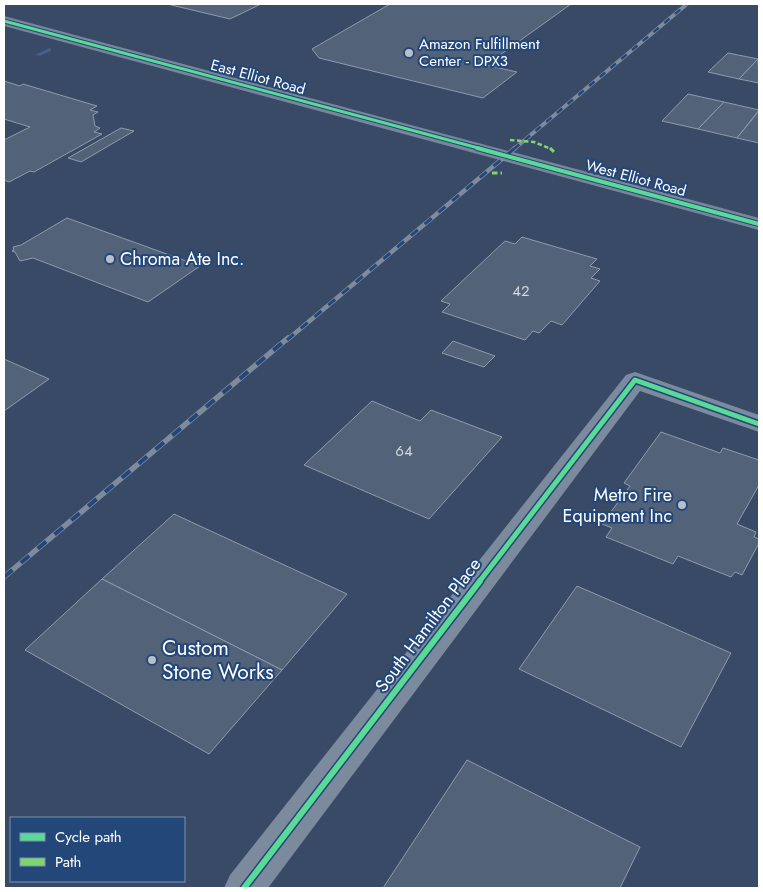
<svg xmlns="http://www.w3.org/2000/svg" width="763" height="892" font-family="Jost,sans-serif">
  <style>
    .lines { fill: none; stroke-linecap: round; stroke-linejoin: round }
    .stream { fill: #465f83; fill-rule: evenodd }
    .building { fill: #526278; stroke: #8f9bac }
    .minor { fill: #7c8a9d; fill-rule: evenodd }
    .secondary { fill: #788699; fill-rule: evenodd }
    .rail-far2-casing { stroke: #7e8b9d; stroke-width: 4 }
    .rail-far1-casing { stroke: #7e8b9d; stroke-width: 4.5 }
    .rail-casing { stroke: #7e8b9d; stroke-width: 5.5 }
    .rail-far2 { stroke: #24477a; stroke-width: 2.5; stroke-dasharray: 7; stroke-linecap: butt }
    .rail-far1 { stroke: #24477a; stroke-width: 3; stroke-dasharray: 9; stroke-linecap: butt }
    .rail { stroke: #24477a; stroke-width: 4; stroke-dasharray: 11; stroke-linecap: butt }
    .quiet-far1 { stroke: #7fd670; stroke-width: 2.5; stroke-dasharray: 4.5 2.5; stroke-linecap: butt }
    .quiet { stroke: #7fd670; stroke-width: 3; stroke-dasharray: 5.5 3; stroke-linecap: butt }
    .cycleway-far3-casing { stroke: #24477a; stroke-width: 5 }
    .cycleway-far2-casing { stroke: #24477a; stroke-width: 6 }
    .cycleway-far1-casing { stroke: #24477a; stroke-width: 8 }
    .cycleway-casing { stroke: #24477a; stroke-width: 9 }
    .cycleway-far3 { stroke: #5adb95; stroke-width: 3 }
    .cycleway-far2 { stroke: #5adb95; stroke-width: 4 }
    .cycleway-far1 { stroke: #5adb95; stroke-width: 5 }
    .cycleway { stroke: #5adb95; stroke-width: 6 }
    .poi-dot { fill: #b9c0c9; stroke: #24477a; stroke-width: 2 }
    .labels { text-anchor: middle; dominant-baseline: central; stroke-width: 4; stroke-linejoin: round; paint-order: stroke }
    .far-poi-label { font-size: 15px; fill: #fff; stroke: #24477a; text-anchor: start }
    .far-street-label { font-size: 15px; fill: #fff; stroke: #24477a }
    .number-label { font-size: 15px; fill: #d4d8dd }
    .poi-label { font-size: 18px; fill: #fff; stroke: #24477a; text-anchor: start }
    .street-label { font-size: 18px; fill: #fff; stroke: #24477a }
    .near-poi-label { font-size: 21px; fill: #fff; stroke: #24477a; text-anchor: start }
  </style>
  <rect width="100%" height="100%" fill="#384a66"/>
  <g class="lines">
    <polygon class="stream" points="49,48 51,49 51,51 40,56 35,55"/>
  </g>
  <g class="building">
    <polygon points="167,4 261,4 230,19"/>
    <polygon points="390,4 571,4 486,65 517,72 483,98 319,58 312,49"/>
    <polygon points="728,53 758,59 739,79 708,72"/>
    <polygon points="758,59 759,83 739,79"/>
    <polygon points="4,81 20,86 23,84 97,106 90,110 98,112 93,115 95,126 100,128 94,132 102,134 34,172 30,171 9,182 4,180 4,140 30,127 4,119"/>
    <polygon points="688,94 724,102 698,129 662,121"/>
    <polygon points="724,102 759,110 737,138 698,129"/>
    <polygon points="759,111 759,143 737,138"/>
    <polygon points="121,128 134,131 81,162 68,158"/>
    <polygon points="67,218 200,266 148,302 33,258 20,261 15,252 12,251 14,250 13,247 21,245"/>
    <polygon points="522,237 597,259 590,266 600,269 591,278 600,281 562,325 551,321 539,333 533,331 525,340 442,312 450,304 441,301 505,241 515,244"/>
    <polygon points="453,341 495,356 484,367 442,353"/>
    <polygon points="4,359 49,379 4,411"/>
    <polygon points="372,401 420,421 431,410 502,437 429,519 304,465"/>
    <polygon points="661,432 720,453 723,448 759,460 759,485 737,524 756,532 754,537 759,539 759,543 742,575 735,572 731,577 678,556 673,564 606,537 612,528 602,524 630,486 624,483"/>
    <polygon points="174,514 347,594 282,670 102,579"/>
    <polygon points="102,579 282,670 209,754 25,650"/>
    <polygon points="577,586 731,653 681,747 519,669"/>
    <polygon points="467,760 640,847 620,888 383,888"/>
  </g>
  <g class="lines">
    <polygon class="minor" points="635,372 759,415 759,432 640,391 268,888 224,888 230,875 626,375"/>
    <polygon class="secondary" points="4,16 759,218 759,230 4,26"/>
    <g class="rail-far2-casing">
      <polyline id="rail-far2" points="514,149 687,4"/>
    </g>
    <g class="rail-far1-casing">
      <polyline id="rail-far1" points="287,340 515,148"/>
    </g>
    <g class="rail-casing">
      <polyline id="rail" points="4,577 288,338"/>
    </g>
    <use href="#rail-far2" class="rail-far2"/>
    <use href="#rail-far1" class="rail-far1"/>
    <use href="#rail" class="rail"/>
    <polyline class="quiet-far1" points="510,140 534,142 551,149"/>
    <g class="quiet">
      <polyline points="550,148 554,152"/>
      <polyline points="492,173 502,173"/>
    </g>
    <g class="cycleway-far3-casing">
      <polyline id="cycleway-far3" points="4,21 482,149"/>
    </g>
    <g class="cycleway-far2-casing">
      <polyline id="cycleway-far2" points="477,148 759,224"/>
    </g>
    <g class="cycleway-far1-casing">
      <polyline id="cycleway-far1" points="479,582 635,380 759,424"/>
    </g>
    <g class="cycleway-casing">
      <polyline id="cycleway" points="244,888 480,581"/>
    </g>
    <use href="#cycleway-far3" class="cycleway-far3"/>
    <use href="#cycleway-far2" class="cycleway-far2"/>
    <use href="#cycleway-far1" class="cycleway-far1"/>
    <use href="#cycleway" class="cycleway"/>
  </g>
  <g class="poi-dot">
    <circle cx="409" cy="53" r="5"/>
    <circle cx="110" cy="259" r="5"/>
    <circle cx="682" cy="505" r="5"/>
    <circle cx="152" cy="660" r="5"/>
  </g>
  <g class="labels">
    <g class="far-poi-label">
      <text x="419" y="44">Amazon Fulfillment<tspan x="419" dy="17">Center - DPX3</tspan></text>
    </g>
    <g class="far-street-label">
      <text transform="translate(258 77) rotate(15)">East Elliot Road</text>
      <text transform="translate(636 178) rotate(15)">West Elliot Road</text>
    </g>
    <g class="number-label">
      <text x="521" y="291">42</text>
      <text x="404" y="451">64</text>
    </g>
    <g class="poi-label">
      <text x="120" y="259">Chroma Ate Inc.</text>
      <text x="672" y="495" text-anchor="end">Metro Fire<tspan x="672" dy="21">Equipment Inc</tspan></text>
    </g>
    <g class="street-label">
      <text transform="translate(428 625) rotate(-53)">South Hamilton Place</text>
    </g>
    <g class="near-poi-label">
      <text x="162" y="648">Custom<tspan x="162" dy="24">Stone Works</tspan></text>
    </g>
  </g>
  <rect width="763" height="892" fill="none" stroke="#ffffff" stroke-width="10"/>
  <rect x="10" y="817" width="175" height="65" fill="#24477a" stroke="#7c91af"/>
  <rect x="20" y="833" width="25" height="8" fill="#5adb95" stroke="#7c91af"/>
  <text x="55" y="842" font-size="15" fill="#ffffff">Cycle path</text>
  <rect x="20" y="858" width="25" height="8" fill="#7fd670" stroke="#7c91af"/>
  <text x="55" y="867" font-size="15" fill="#ffffff">Path</text>
</svg>
